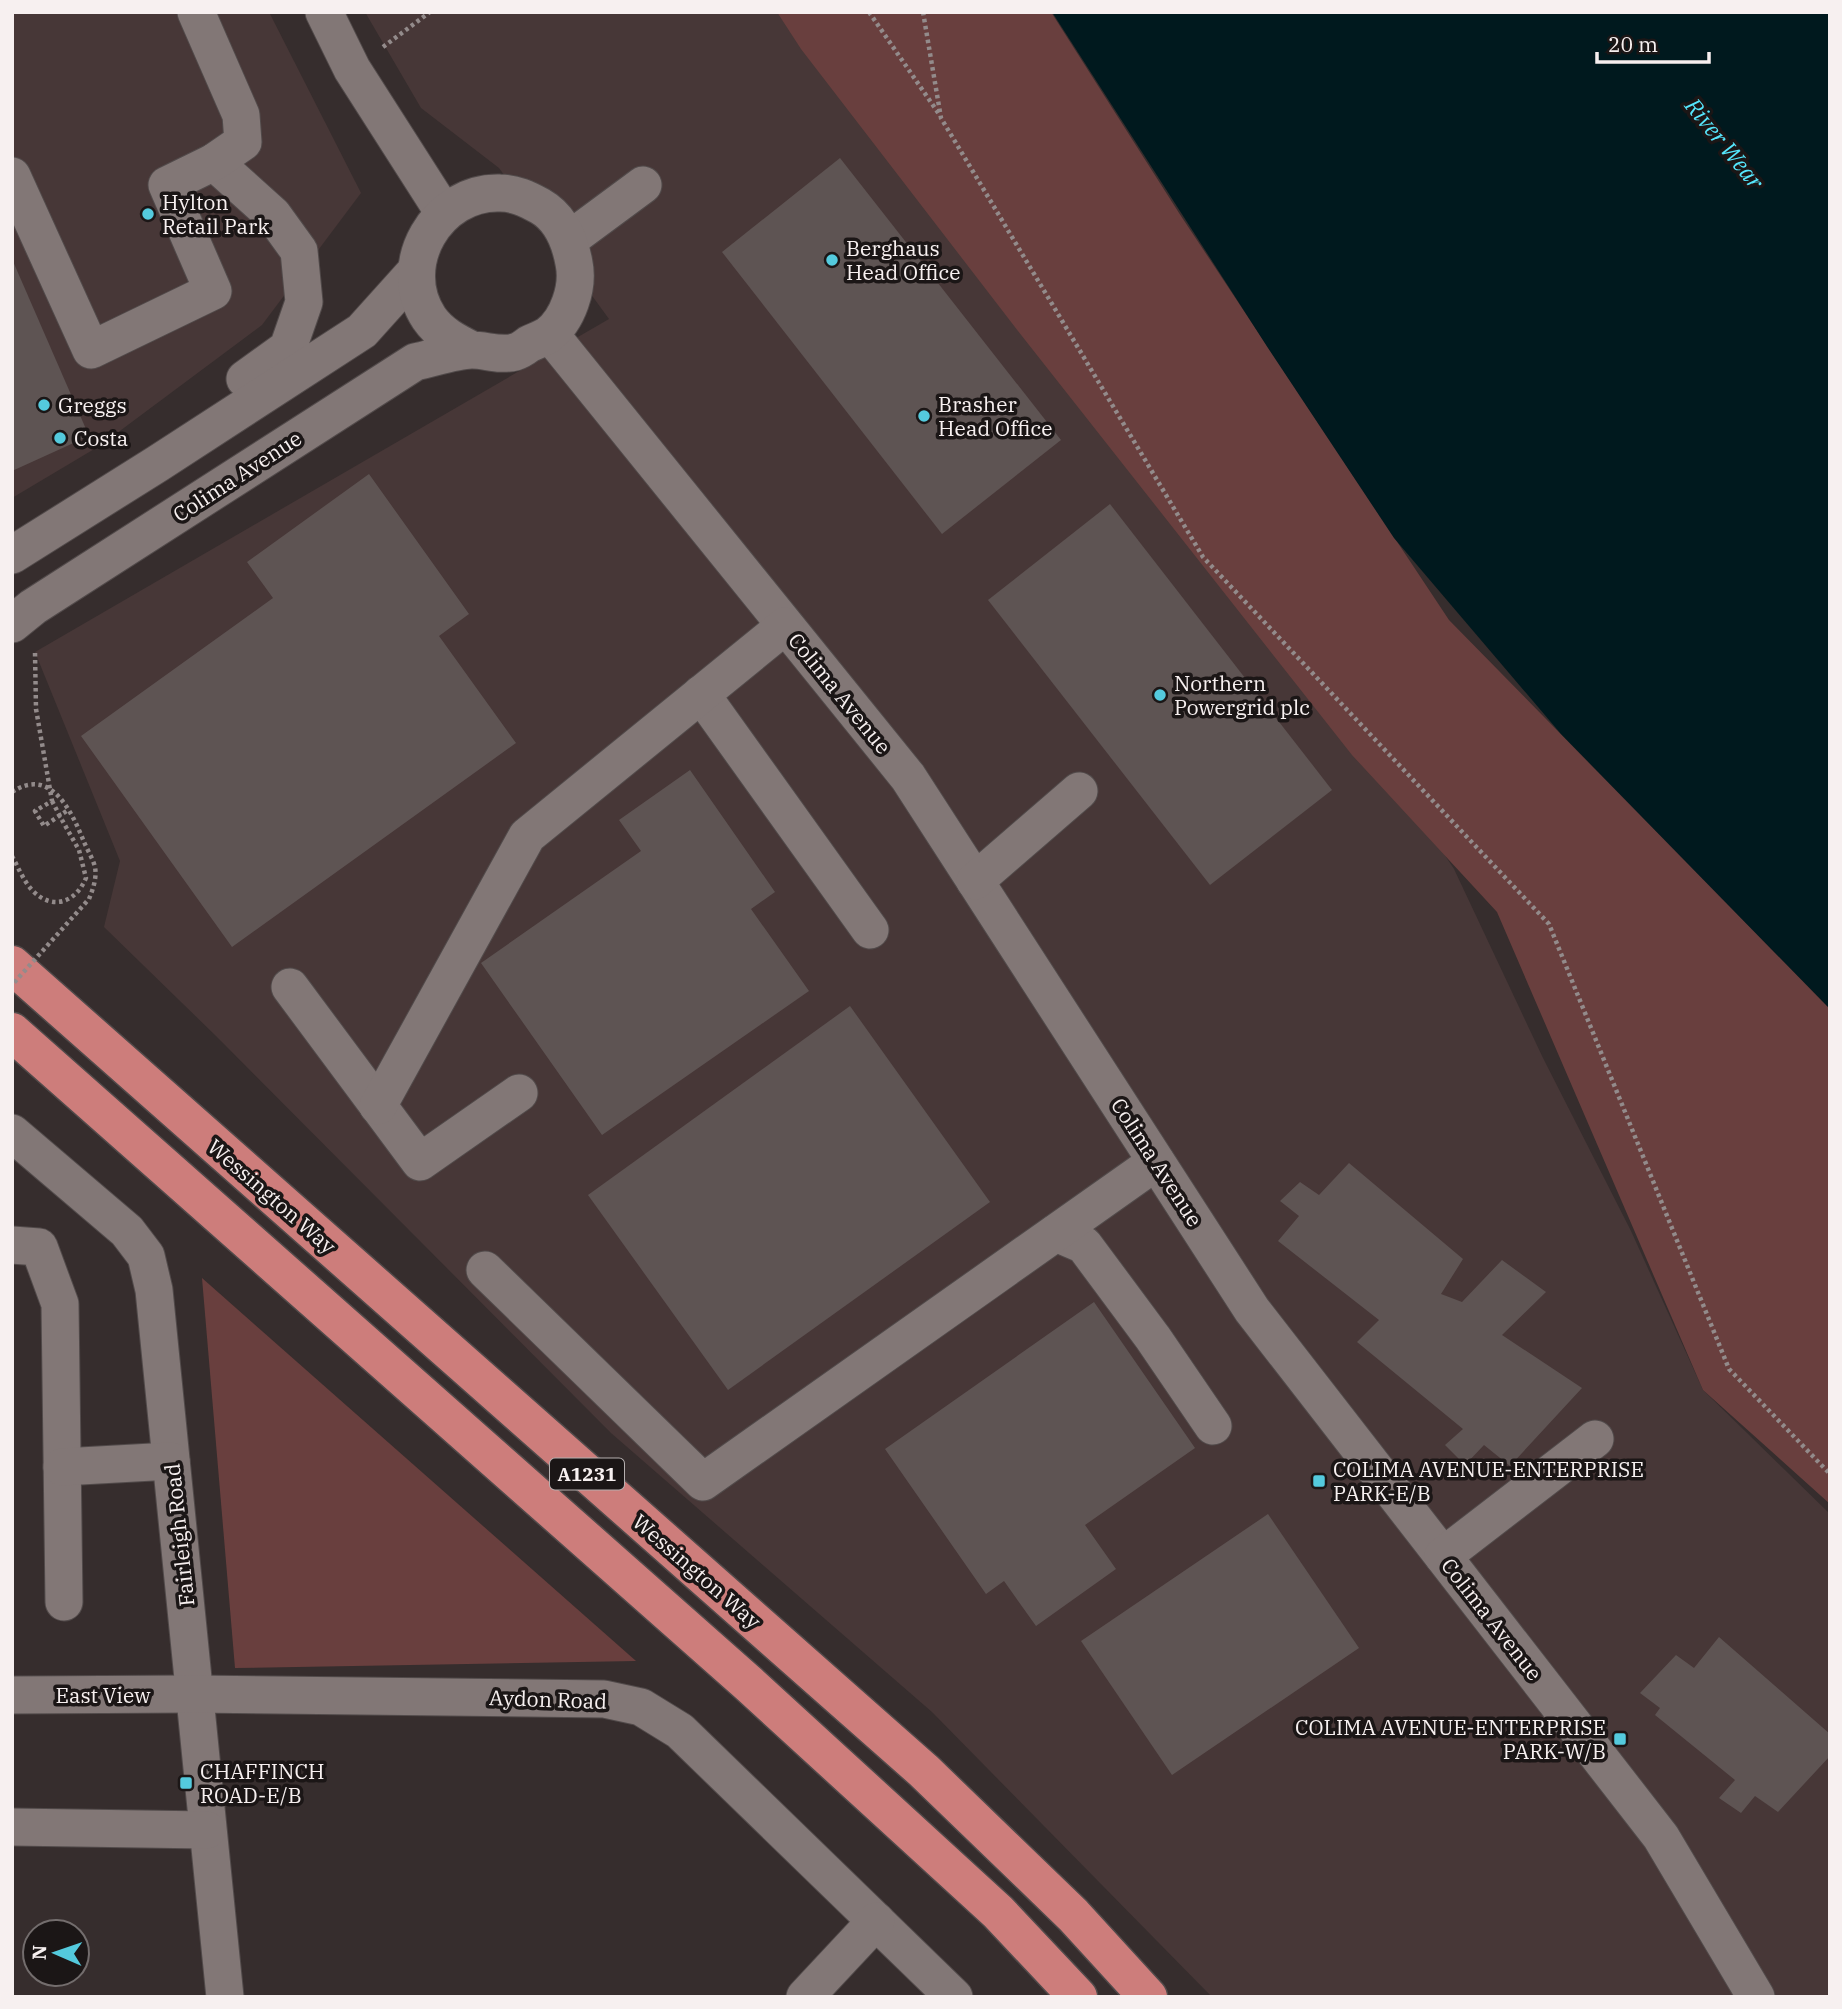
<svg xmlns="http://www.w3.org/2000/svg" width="1842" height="2009" font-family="'IBM Plex Serif',serif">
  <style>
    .built { fill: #473737 }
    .green { fill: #693f3e }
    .water { fill: #00191e }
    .building { fill: #5e5453 }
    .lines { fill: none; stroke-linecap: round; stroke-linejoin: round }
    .minor-casing { stroke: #514a4a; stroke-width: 39 }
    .highway-casing { stroke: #514a4a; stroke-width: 41 }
    .path { stroke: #938b8b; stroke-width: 4.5; stroke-dasharray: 3.5 3.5; stroke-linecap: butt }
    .minor { stroke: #827776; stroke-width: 37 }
    .highway { stroke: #cd7d7b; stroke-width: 38 }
    .path-bridge { stroke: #938b8b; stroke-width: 4.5; stroke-dasharray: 3.5 3.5; stroke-linecap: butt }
    .poi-dot { fill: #54cadd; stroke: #1b1616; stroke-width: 2.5 }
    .labels { text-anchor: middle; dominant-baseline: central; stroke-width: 7; stroke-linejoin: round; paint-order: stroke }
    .shield { fill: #1b1616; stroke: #b5afaf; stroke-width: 2 }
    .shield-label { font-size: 19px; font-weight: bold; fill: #f7f0f0 }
    .poi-label { font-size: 21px; fill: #f7f0f0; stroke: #1b1616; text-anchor: start }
    .street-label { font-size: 21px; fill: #f7f0f0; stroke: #1b1616 }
    .water-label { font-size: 23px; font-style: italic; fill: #55e6fc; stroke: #1b1616 }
  </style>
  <rect width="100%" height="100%" fill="#362d2d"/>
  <g class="built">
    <polygon points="12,12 269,12 361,193 262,325 101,445 12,498"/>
    <polygon points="365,12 963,12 1349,712 1454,869 1543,1058 1631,1231 1703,1390 1830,1514 1830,1997 1212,1997 932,1712 611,1433 216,1036 104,927 120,861 35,652 609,319 499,168 421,108"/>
  </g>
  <g class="green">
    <polygon points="777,12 1051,12 1179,213 1449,620 1830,1009 1830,1504 1703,1390 1497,912 1352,755 1018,331 801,49"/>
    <polygon points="202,1278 636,1661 235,1668"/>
  </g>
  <polygon class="water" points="1052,12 1830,12 1830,1009 1561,734 1394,538 1268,348"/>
  <g class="building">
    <polygon points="840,158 1061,440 942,534 722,252"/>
    <polygon points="12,259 89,436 12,471"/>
    <polygon points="369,474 469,614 439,636 516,743 232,947 81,736 273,598 247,562"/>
    <polygon points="1110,504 1332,790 1210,885 988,600"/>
    <polygon points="690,770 775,892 751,909 809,991 602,1135 481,963 641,851 619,820"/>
    <polygon points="850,1006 990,1202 728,1390 588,1195"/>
    <polygon points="1349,1163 1463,1259 1441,1294 1462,1302 1502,1260 1546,1292 1502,1335 1582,1388 1510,1466 1484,1445 1465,1465 1445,1445 1463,1429 1357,1342 1379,1320 1278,1241 1299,1216 1280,1201 1300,1182 1319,1195"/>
    <polygon points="1094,1302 1195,1448 1085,1525 1116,1569 1036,1626 1004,1581 986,1594 885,1449"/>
    <polygon points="1268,1514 1359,1648 1172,1775 1081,1641"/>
    <polygon points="1719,1637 1830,1734 1830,1756 1778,1812 1755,1796 1741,1813 1719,1798 1735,1780 1655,1715 1660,1708 1640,1693 1676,1655 1694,1668"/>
  </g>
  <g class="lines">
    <g class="minor-casing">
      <g id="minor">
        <polyline points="324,12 352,69 444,213"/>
        <polyline points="214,162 273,215 299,251 304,302 288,348 245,379"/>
        <polyline points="12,176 91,350 213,291 167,185 214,162 243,142 241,115 196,12"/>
        <polyline points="570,239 643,185"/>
        <polyline points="550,334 908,777 1252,1310 1661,1837 1756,1997"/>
        <polyline points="12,555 157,464 362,331 416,271"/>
        <path d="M12,624L33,607L415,362C431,359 456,350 472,350C486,350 500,356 515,352C519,351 525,347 529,344C535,341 542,339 548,335C568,320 579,287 574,263C570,241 561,218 540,206C527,199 515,193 500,193C437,191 394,265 429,318C440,334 456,342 472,350"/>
        <polyline points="701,694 870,930"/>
        <polyline points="975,881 1079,791"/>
        <polyline points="290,987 420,1162 519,1093"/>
        <polyline points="378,1106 527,836 785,626"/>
        <polyline points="12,1133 127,1231 146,1256 154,1290 225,1997"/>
        <polyline points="1056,1233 1084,1245 1153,1338 1213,1426"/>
        <polyline points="12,1245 39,1247 60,1304 64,1602"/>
        <polyline points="485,1270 703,1482 1156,1162"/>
        <polyline points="62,1467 171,1461"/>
        <polyline points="1443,1556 1595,1439"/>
        <polyline points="12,1695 194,1694 604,1699 641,1707 680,1731 954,1997"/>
        <polyline points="12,1827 207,1830"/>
        <polyline points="805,1997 876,1921"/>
      </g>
    </g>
    <g class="highway-casing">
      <g id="highway">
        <polyline points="12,965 924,1771 1073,1915 1148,1997"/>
        <polyline points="12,1032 749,1684 998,1912 1078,1997"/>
      </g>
    </g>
    <g class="path">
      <polyline points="869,12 939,114"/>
      <polyline points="923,12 941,118 1203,557 1549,924 1729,1369 1830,1474"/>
      <polyline points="383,47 430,12"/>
      <polyline points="35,653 36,709 52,801 35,811 44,826 68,810"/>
      <path d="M12,856C18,867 24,882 33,891C53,911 76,902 86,878L79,850L62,820"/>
    </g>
    <use href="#minor" class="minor"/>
    <use href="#highway" class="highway"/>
    <g class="path-bridge">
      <path d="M12,792C51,766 72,812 84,842C87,849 93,859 95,867C97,878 93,889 89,899L12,985"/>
      <polyline points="52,801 62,820"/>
    </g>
  </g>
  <g class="poi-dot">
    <circle cx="148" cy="214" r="7"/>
    <circle cx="832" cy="260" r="7"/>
    <circle cx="44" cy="405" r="7"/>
    <circle cx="924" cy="416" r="7"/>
    <circle cx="60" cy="438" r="7"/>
    <circle cx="1160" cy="695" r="7"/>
    <rect x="1312" y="1474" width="14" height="14" rx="3.5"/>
    <rect x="1613" y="1732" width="14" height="14" rx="3.5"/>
    <rect x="179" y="1776" width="14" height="14" rx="3.5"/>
  </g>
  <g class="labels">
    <rect class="shield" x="550" y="1458.5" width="74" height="31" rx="5"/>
    <g class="shield-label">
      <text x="587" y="1474">A1231</text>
    </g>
    <g class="poi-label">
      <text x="162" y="202">Hylton<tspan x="162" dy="24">Retail Park</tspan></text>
      <text x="846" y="248">Berghaus<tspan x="846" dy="24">Head Office</tspan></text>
      <text x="938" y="404">Brasher<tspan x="938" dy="24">Head Office</tspan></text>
      <text x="58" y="405">Greggs</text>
      <text x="74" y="438">Costa</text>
      <text x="1174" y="683">Northern<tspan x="1174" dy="24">Powergrid plc</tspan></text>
      <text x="1333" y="1469">COLIMA AVENUE-ENTERPRISE<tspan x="1333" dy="24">PARK-E/B</tspan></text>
      <text x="1606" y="1727" text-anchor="end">COLIMA AVENUE-ENTERPRISE<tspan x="1606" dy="24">PARK-W/B</tspan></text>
      <text x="200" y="1771">CHAFFINCH<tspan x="200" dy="24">ROAD-E/B</tspan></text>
    </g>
    <g class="street-label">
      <text transform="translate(237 476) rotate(-33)">Colima Avenue</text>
      <text transform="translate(840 693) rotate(51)">Colima Avenue</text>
      <text transform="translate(1157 1162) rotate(57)">Colima Avenue</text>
      <text transform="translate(272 1196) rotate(41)">Wessington Way</text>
      <text transform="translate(179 1535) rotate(-96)">Fairleigh Road</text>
      <text transform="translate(697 1571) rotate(41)">Wessington Way</text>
      <text transform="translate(1492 1619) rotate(52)">Colima Avenue</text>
      <text x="103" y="1695">East View</text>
      <text transform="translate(548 1699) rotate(2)">Aydon Road</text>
    </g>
    <g class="water-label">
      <text transform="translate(1725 143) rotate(51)">River Wear</text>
    </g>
  </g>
  <rect width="1842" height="2009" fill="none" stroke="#f7f0f0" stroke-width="28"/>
  <g transform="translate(56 1953) rotate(272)"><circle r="33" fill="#1b1616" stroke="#736d6d" stroke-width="2"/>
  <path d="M0-5L12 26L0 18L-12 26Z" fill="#54cadd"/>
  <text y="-10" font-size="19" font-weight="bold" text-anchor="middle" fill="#f7f0f0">N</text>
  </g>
  <path d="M1597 52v10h112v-10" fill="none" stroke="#f7f0f0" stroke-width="3.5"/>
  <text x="1608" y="52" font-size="21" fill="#f7f0f0" stroke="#1b1616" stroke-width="5" paint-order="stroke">20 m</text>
</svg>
